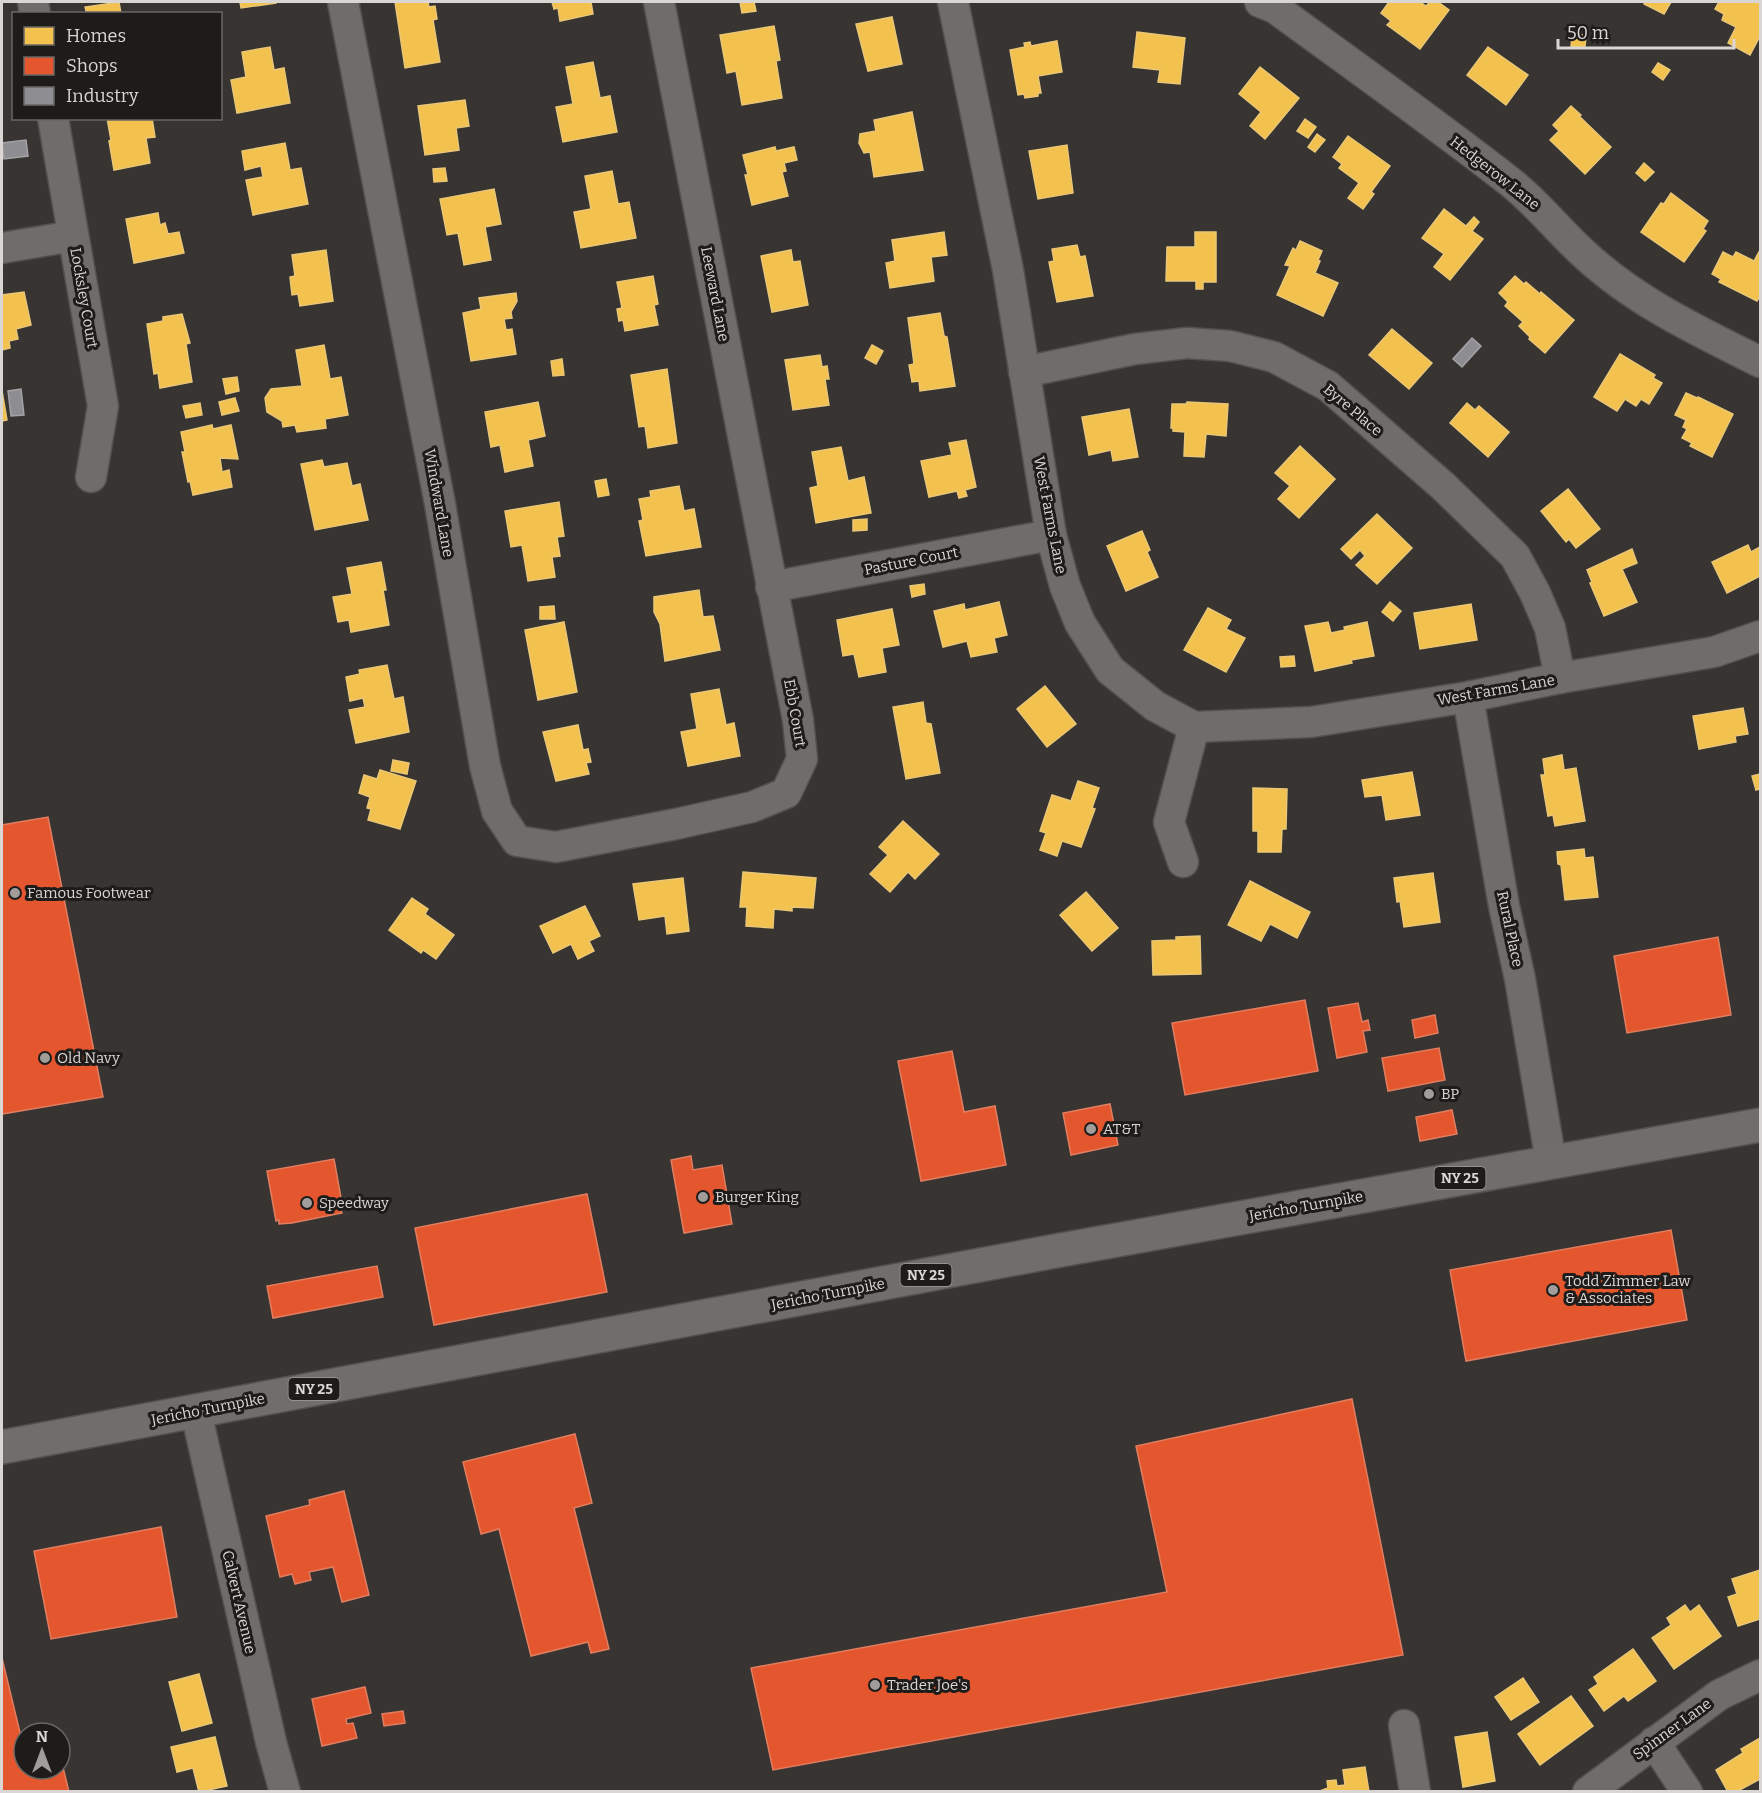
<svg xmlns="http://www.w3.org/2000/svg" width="1762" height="1793" font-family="Bitter,serif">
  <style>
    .homes { fill: #f2c14e; stroke: #eac776; stroke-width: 1.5 }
    .shops { fill: #e4572e; stroke: #e17d60; stroke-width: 1.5 }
    .industry { fill: #8d8d92; stroke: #a4a3a6; stroke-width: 1.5 }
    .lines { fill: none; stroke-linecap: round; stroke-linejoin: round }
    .minor-casing { stroke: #535150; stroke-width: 33 }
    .major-casing { stroke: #535150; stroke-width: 36 }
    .minor { stroke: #6e6d6c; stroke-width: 30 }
    .major { stroke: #6f6e6c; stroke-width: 33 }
    .poi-dot { fill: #a09d9b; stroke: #1e1c1b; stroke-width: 2 }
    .labels { text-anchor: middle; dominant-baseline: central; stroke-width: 6; stroke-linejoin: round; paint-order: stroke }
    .shield { fill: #1e1c1b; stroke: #a19e9c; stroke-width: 1.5 }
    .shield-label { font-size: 14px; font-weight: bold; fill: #d9d6d4 }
    .street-label { font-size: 15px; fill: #d9d6d4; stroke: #1e1c1b }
    .poi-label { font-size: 15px; fill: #d9d6d4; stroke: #1e1c1b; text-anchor: start }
  </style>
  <rect width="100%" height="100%" fill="#373432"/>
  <g class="homes">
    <polygon points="119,2 121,14 87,14 85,7"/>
    <polygon points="240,2 276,2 276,3 241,8"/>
    <polygon points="395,2 428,2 429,7 435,6 437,19 433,20 440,62 405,68"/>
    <polygon points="552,2 591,2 593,14 560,21 558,8 554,9"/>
    <polygon points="740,2 754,2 756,11 742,13"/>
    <polygon points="1389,2 1420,2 1426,6 1430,2 1438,2 1449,10 1420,49 1387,25 1391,21 1381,13"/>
    <polygon points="1645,2 1671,2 1664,14 1644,4"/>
    <polygon points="1719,2 1760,2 1760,36 1750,55 1728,43 1736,27 1722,20 1724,14 1715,9"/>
    <polygon points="892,17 902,64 868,71 856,24"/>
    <polygon points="774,26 780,60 776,61 782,98 742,105 736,71 727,73 720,35"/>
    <polygon points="1137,32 1185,38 1180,84 1158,82 1160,70 1133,67"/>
    <polygon points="1572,34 1586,35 1585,47 1571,47"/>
    <polygon points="1057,41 1062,72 1038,76 1041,93 1038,93 1038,96 1025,98 1024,94 1018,95 1010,50 1025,47 1024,43 1030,42 1031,46"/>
    <polygon points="270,47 274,70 284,68 290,103 237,113 231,80 246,77 242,52"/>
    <polygon points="1488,47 1528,75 1506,105 1467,75"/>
    <polygon points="593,62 600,98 610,96 617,132 563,142 556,107 573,104 566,67"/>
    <polygon points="1658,63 1670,70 1663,80 1652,72"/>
    <polygon points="1260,67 1299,98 1265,139 1250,126 1261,112 1239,94"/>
    <polygon points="465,100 469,126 456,128 459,150 425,155 418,106"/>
    <polygon points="1571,106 1581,115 1579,116 1611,147 1585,174 1550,140 1559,131 1553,125"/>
    <polygon points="912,112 923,170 874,177 870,152 864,153 859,143 860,134 876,131 874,120"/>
    <polygon points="107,118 152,118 155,137 146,138 150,163 114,170 109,141 111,140"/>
    <polygon points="1305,119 1316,127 1308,138 1297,131"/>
    <polygon points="1317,134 1325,140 1315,152 1308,147"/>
    <polygon points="1348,136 1390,166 1371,192 1374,194 1363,209 1348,198 1359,183 1339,168 1342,164 1333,157"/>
    <polygon points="285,143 290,170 301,168 308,204 253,215 246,180 263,177 261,166 245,170 242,151"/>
    <polygon points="1067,145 1073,193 1038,199 1029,151"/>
    <polygon points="775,147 776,151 794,147 797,160 784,163 786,171 782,172 788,196 752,205 745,175 748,175 743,155"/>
    <polygon points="1644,163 1654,172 1645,181 1636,173"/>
    <polygon points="445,168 447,181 434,182 433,169"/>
    <polygon points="612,171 618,204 629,202 636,238 581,248 574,212 591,209 585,176"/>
    <polygon points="494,189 501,224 485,227 491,260 464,265 458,233 447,235 440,199"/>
    <polygon points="1671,193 1708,221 1703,229 1706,231 1684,262 1641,232 1661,203 1664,204"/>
    <polygon points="1444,209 1466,226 1474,217 1479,222 1472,231 1483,239 1450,280 1434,267 1444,254 1422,238"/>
    <polygon points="158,213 160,225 165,223 168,234 179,232 184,253 134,263 126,219"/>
    <polygon points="944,232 947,255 931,257 934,281 890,288 886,263 895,261 892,240"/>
    <polygon points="1195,232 1216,232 1216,282 1203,282 1203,289 1196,289 1196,281 1166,281 1167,247 1195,247"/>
    <polygon points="1300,241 1322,251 1318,260 1320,261 1315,273 1338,283 1323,316 1277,295 1290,266 1285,265 1293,248 1296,250"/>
    <polygon points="1077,245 1080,257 1085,256 1093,296 1057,302 1049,262 1054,261 1052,249"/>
    <polygon points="326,250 333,301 300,306 298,294 292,295 290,277 295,276 292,255"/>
    <polygon points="791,250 793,262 800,261 808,305 772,312 761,256"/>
    <polygon points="1760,250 1760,296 1757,301 1719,282 1721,279 1712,274 1723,252 1733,257 1736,252 1754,261"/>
    <polygon points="653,276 658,304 654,305 658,325 625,331 623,320 619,321 617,309 622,308 617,282"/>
    <polygon points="1515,276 1524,284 1526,282 1540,294 1541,292 1574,320 1545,353 1529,339 1530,337 1519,326 1523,322 1505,306 1508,302 1499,293"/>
    <polygon points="24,292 31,325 16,329 18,339 9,341 10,348 2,350 2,295"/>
    <polygon points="516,293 517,301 511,312 512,318 504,319 506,330 512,329 516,354 471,361 463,313 481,309 479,298"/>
    <polygon points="940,313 944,336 947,337 955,386 920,391 919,381 912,382 909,365 914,364 908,318"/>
    <polygon points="182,314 190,343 186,344 192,382 160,388 158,373 154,374 147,324 163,321 163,317"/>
    <polygon points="1392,329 1432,363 1409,389 1369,355"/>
    <polygon points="324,345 330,379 341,377 348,415 325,419 326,428 297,432 295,425 283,427 282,421 267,412 265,398 271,389 302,386 296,350"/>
    <polygon points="872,345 883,351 876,364 865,358"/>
    <polygon points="1620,354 1655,375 1653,378 1662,383 1649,404 1641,399 1636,406 1625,399 1617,411 1594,397"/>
    <polygon points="820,355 822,367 827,366 829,379 825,379 829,405 793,410 785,360"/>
    <polygon points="562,359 564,375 553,376 551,361"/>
    <polygon points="667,369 677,443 648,448 645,426 639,427 631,375"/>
    <polygon points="237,377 239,391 226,394 223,379"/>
    <polygon points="2,391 7,420 2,421"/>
    <polygon points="1686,393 1697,398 1698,397 1733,414 1712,457 1690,446 1692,443 1682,438 1687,429 1683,427 1686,420 1675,415"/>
    <polygon points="235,398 239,411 222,415 219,402"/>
    <polygon points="538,402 545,436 528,440 533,466 505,472 500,445 491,447 485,412"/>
    <polygon points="1187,402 1228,404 1226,436 1206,434 1204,457 1184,456 1185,432 1173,431 1173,428 1171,428 1172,404 1186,404"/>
    <polygon points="200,403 202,415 186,418 183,406"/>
    <polygon points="1467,403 1475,410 1479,406 1509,432 1488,457 1450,423"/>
    <polygon points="1129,409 1138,457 1113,461 1111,450 1089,455 1082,417"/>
    <polygon points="212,425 213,429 231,425 238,459 220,458 222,472 229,470 232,487 193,495 190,481 188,482 182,452 185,452 181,432"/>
    <polygon points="966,440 976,487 965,490 967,496 959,498 957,491 929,497 921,461 952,455 949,443"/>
    <polygon points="1300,446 1335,479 1299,518 1278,499 1290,486 1275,473"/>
    <polygon points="841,447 848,481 864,477 871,513 816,523 810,488 818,486 812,452"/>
    <polygon points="322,460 324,467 347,463 352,486 360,484 368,520 315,530 301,464"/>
    <polygon points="606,479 609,495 598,497 595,481"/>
    <polygon points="679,486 684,511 694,509 701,547 646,556 639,521 643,520 639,499 651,497 650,491"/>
    <polygon points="1568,489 1600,529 1576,548 1569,539 1566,542 1541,511"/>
    <polygon points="559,502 564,536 557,537 560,556 552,557 555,577 528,581 522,545 511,547 505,511"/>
    <polygon points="1377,514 1412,548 1377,584 1356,565 1365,556 1360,550 1351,559 1341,549"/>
    <polygon points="867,519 867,530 853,531 853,520"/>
    <polygon points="1142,531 1150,550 1147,552 1158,577 1126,591 1107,546"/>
    <polygon points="1748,545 1751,552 1760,547 1760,576 1727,593 1712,562"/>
    <polygon points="1632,549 1637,563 1622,569 1637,602 1604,616 1590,583 1592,582 1587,570"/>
    <polygon points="381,562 386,590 383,590 389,625 351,632 349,620 338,622 333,597 352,594 347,568"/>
    <polygon points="924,584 925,594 912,597 910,586"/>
    <polygon points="699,590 703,617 713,616 720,650 665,661 660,624 654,612 654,597"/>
    <polygon points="999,602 1007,635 994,638 997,652 971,657 967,641 943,647 934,611 964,604 965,610"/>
    <polygon points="1390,602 1401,611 1393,621 1382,612"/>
    <polygon points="1471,604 1477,640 1420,649 1414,613"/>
    <polygon points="554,606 555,619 540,619 540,607"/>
    <polygon points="1208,608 1231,620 1226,629 1245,638 1226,672 1184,650"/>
    <polygon points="892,609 899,645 882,648 886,672 859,677 854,654 843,656 837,620"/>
    <polygon points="564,622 577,692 538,700 525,630"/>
    <polygon points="1328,622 1331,633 1345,630 1344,627 1367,622 1374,656 1351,660 1352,663 1315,671 1305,626"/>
    <polygon points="1294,656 1295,666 1281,667 1280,657"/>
    <polygon points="387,665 394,699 403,697 409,732 356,743 349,710 365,707 363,698 350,701 346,677 360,674 359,670"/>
    <polygon points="1045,686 1076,724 1047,747 1017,709"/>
    <polygon points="719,689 726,725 734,723 740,756 688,766 681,732 697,729 691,694"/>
    <polygon points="923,702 926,723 931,724 940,773 906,779 893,707"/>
    <polygon points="1743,708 1748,734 1735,736 1736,742 1699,749 1693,716"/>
    <polygon points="578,725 583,750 588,749 591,762 586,763 589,774 556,781 543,732"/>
    <polygon points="1562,755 1564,770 1576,768 1585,821 1555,826 1553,815 1548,816 1541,775 1545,775 1543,759"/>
    <polygon points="393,760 409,763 407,774 391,771"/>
    <polygon points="380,770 416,781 400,829 368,820 371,809 367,808 370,797 359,793 364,775 377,779"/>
    <polygon points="1412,772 1420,815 1386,820 1382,795 1365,797 1362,780"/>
    <polygon points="1760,774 1760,789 1756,790 1752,776"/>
    <polygon points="1078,781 1099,788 1092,808 1095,809 1081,847 1062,841 1057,856 1040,850 1046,833 1040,831 1052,795 1071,801"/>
    <polygon points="1253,788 1287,789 1286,829 1282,829 1281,852 1258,852 1258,831 1253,831"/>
    <polygon points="903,821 939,854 915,879 908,872 890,892 870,874 888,855 879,847"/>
    <polygon points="1584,849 1585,858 1593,857 1598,897 1565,900 1561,865 1558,864 1557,852"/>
    <polygon points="743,872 816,878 813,908 792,907 792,911 774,909 773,928 746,926 747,907 740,907"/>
    <polygon points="1433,873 1440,922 1404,927 1400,901 1397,902 1394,878"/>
    <polygon points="683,878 689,931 667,934 665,916 639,920 633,884"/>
    <polygon points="1250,881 1310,912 1297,938 1270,924 1261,941 1228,925"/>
    <polygon points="1086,892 1118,928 1092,951 1060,915"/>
    <polygon points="412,898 428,909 425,914 454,935 436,959 423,950 421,953 389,930"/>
    <polygon points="585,906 600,936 589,941 594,951 578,959 571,944 553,953 540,926"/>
    <polygon points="1200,936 1201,974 1153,975 1152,941 1176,940 1176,937"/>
    <polygon points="1760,1570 1760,1619 1738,1626 1728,1597 1737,1594 1732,1579"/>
    <polygon points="1685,1605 1690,1612 1699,1605 1721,1636 1674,1669 1652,1638 1671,1625 1667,1618"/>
    <polygon points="1633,1649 1656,1681 1628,1701 1624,1696 1604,1711 1589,1690 1598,1684 1594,1677"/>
    <polygon points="199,1674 212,1723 182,1731 169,1682"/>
    <polygon points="1523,1678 1539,1702 1511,1720 1495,1697"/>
    <polygon points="1571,1696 1593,1726 1540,1765 1518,1734"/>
    <polygon points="1487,1732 1495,1781 1463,1787 1455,1737"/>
    <polygon points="215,1737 227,1786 199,1792 193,1768 177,1772 171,1747"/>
    <polygon points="1760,1738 1760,1779 1736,1792 1728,1792 1716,1770 1743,1753 1741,1749"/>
    <polygon points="1365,1767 1369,1792 1317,1792 1328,1788 1327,1781 1336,1780 1337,1786 1345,1785 1343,1770"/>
  </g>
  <g class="shops">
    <polygon points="48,817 103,1097 2,1114 2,825"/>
    <polygon points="1718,937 1731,1015 1627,1033 1614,956"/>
    <polygon points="1305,1000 1318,1071 1185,1095 1172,1023"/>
    <polygon points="1358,1003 1362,1022 1368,1020 1370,1030 1363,1031 1367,1052 1337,1058 1328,1008"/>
    <polygon points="1435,1015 1438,1033 1415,1038 1412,1020"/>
    <polygon points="1439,1048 1445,1080 1388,1091 1382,1058"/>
    <polygon points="952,1051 964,1112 995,1106 1006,1165 921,1181 898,1061"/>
    <polygon points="1110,1104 1118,1145 1071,1155 1063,1113"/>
    <polygon points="1452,1110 1457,1134 1420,1141 1416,1117"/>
    <polygon points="691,1156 693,1170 722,1165 732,1224 684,1233 671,1160"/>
    <polygon points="334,1159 343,1209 341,1210 342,1213 292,1223 279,1224 279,1220 276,1221 267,1171"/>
    <polygon points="587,1194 607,1292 434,1325 415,1228"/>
    <polygon points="1671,1230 1687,1320 1466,1361 1450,1270"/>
    <polygon points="377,1266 383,1297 273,1318 267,1286"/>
    <polygon points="1352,1399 1403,1655 773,1770 751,1668 1167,1592 1136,1446"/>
    <polygon points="575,1434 592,1503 574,1508 609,1649 591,1653 588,1642 531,1656 499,1529 481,1534 463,1462"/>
    <polygon points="344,1491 369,1595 342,1602 333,1567 309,1572 311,1580 295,1584 292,1574 280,1577 266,1516 310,1505 309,1500"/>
    <polygon points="161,1527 177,1617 51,1639 34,1551"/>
    <polygon points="2,1658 24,1749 24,1769 29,1769 29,1771 60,1769 60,1763 62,1763 69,1792 2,1792"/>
    <polygon points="365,1687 371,1713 346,1719 347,1724 353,1723 357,1738 322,1746 312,1699"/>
    <polygon points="403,1711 405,1723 384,1726 382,1714"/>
  </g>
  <g class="industry">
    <polygon points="26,140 28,156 4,159 2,143"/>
    <polygon points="1472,338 1481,346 1462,367 1453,359"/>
    <polygon points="21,389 24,415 11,416 8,391"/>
  </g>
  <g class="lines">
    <g class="minor-casing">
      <g id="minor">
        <polyline points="33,2 35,14"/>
        <polyline points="343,2 440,504 485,766 497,811 517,841 556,847 676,824 752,807 786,793 802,759 798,720 659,2"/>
        <polyline points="953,2 1008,270 1051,535 1065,586 1080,623 1110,670 1155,706 1194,727 1311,722 1468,697 1560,678 1714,652 1760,636"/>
        <path d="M1260,2L1275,8C1353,65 1432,121 1509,181C1536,202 1558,230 1583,253C1634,301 1698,331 1760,362"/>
        <polyline points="53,118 103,406 91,477"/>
        <polyline points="2,248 73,236"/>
        <polyline points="1024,372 1135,349 1187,343 1230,346 1274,357 1328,386 1443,486 1515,556 1535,593 1550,628 1560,678"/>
        <polyline points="771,587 1051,535"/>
        <polyline points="1468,697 1504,906 1520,979 1551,1162"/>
        <polyline points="1183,862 1169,822 1194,727"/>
        <polyline points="196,1412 271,1742 285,1792"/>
        <polyline points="1404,1725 1415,1792"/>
        <polyline points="1654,1742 1687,1792"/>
        <polyline points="1588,1792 1719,1695 1760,1675"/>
      </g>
    </g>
    <g class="major-casing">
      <polyline id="major" points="2,1447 1061,1250 1760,1125"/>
    </g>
    <use href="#minor" class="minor"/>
    <use href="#major" class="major"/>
  </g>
  <g class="poi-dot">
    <circle cx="15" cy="893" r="6"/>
    <circle cx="45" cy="1058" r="6"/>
    <circle cx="1429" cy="1094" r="6"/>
    <circle cx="1091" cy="1129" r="6"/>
    <circle cx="703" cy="1197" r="6"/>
    <circle cx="307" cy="1203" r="6"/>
    <circle cx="1553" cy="1290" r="6"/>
    <circle cx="875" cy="1685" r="6"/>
  </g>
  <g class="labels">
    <g class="shield">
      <rect x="1434.5" y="1167" width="51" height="22" rx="4.5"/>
      <rect x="900.5" y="1264" width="51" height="22" rx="4.5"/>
      <rect x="288.5" y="1378" width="51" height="22" rx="4.5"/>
    </g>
    <g class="shield-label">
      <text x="1460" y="1178">NY 25</text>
      <text x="926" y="1275">NY 25</text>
      <text x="314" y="1389">NY 25</text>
    </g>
    <g class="street-label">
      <text transform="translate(1495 173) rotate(38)">Hedgerow Lane</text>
      <text transform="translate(715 294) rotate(79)">Leeward Lane</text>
      <text transform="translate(84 298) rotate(80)">Locksley Court</text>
      <text transform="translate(1353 410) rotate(40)">Byre Place</text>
      <text transform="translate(439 503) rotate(80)">Windward Lane</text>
      <text transform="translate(1050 515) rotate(79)">West Farms Lane</text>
      <text transform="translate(911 561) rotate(-11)">Pasture Court</text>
      <text transform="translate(1496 690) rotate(-10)">West Farms Lane</text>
      <text transform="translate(795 713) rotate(80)">Ebb Court</text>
      <text transform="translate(1510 929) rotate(78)">Rural Place</text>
      <text transform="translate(1306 1206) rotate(-10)">Jericho Turnpike</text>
      <text transform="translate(828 1294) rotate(-11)">Jericho Turnpike</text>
      <text transform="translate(208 1409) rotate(-11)">Jericho Turnpike</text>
      <text transform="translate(239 1602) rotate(77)">Calvert Avenue</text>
      <text transform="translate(1672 1729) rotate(-36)">Spinner Lane</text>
    </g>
    <g class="poi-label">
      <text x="27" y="893">Famous Footwear</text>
      <text x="57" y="1058">Old Navy</text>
      <text x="1441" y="1094">BP</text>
      <text x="1103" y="1129">AT&amp;T</text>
      <text x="715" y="1197">Burger King</text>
      <text x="319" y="1203">Speedway</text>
      <text x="1565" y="1281">Todd Zimmer Law<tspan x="1565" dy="17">&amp; Associates</tspan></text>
      <text x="887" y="1685">Trader Joe's</text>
    </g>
  </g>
  <rect width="1762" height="1793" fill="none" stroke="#d9d6d4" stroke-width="6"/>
  <rect x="12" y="12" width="210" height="108" fill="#1e1c1b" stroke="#696665" stroke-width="1.5"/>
  <rect x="24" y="27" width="30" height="18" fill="#f2c14e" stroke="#696665" stroke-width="1.5"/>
  <text x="66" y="42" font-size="18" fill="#d9d6d4">Homes</text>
  <rect x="24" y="57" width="30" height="18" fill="#e4572e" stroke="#696665" stroke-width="1.5"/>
  <text x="66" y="72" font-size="18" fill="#d9d6d4">Shops</text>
  <rect x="24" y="87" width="30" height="18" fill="#8d8d92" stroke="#696665" stroke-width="1.5"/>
  <text x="66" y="102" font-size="18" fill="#d9d6d4">Industry</text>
  <g transform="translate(42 1751)"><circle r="28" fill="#1e1c1b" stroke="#696665" stroke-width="1.5"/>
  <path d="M0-4.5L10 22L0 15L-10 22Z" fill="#a09d9b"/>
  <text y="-9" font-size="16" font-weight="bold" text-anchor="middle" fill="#d9d6d4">N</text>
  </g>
  <path d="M1558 39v9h176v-9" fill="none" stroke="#d9d6d4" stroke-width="3"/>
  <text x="1567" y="39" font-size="18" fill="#d9d6d4" stroke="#1e1c1b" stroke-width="4.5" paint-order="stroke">50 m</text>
</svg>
